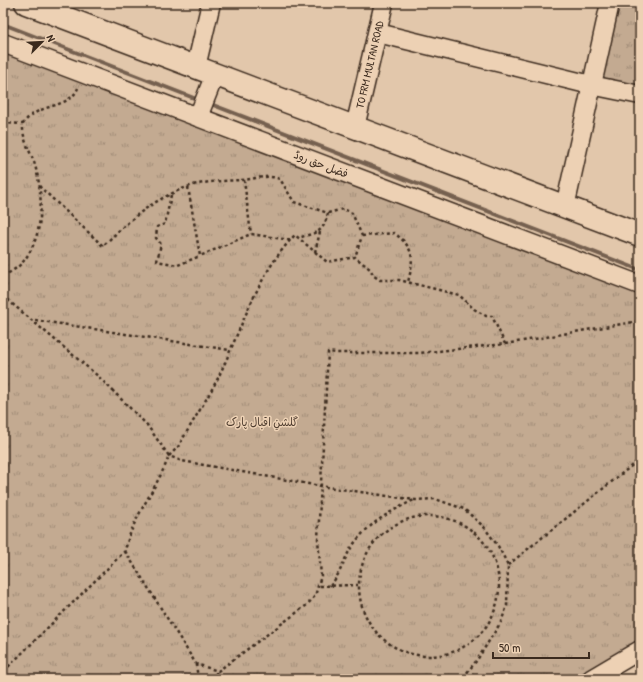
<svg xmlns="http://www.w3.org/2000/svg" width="643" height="682" font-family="'Patrick Hand','Playpen Sans Arabic',sans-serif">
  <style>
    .park { fill: url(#park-tufts); stroke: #7f6a58 }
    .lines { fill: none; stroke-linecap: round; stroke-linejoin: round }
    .stream { stroke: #75604f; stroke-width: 4 }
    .minor-casing { stroke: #3b2a1e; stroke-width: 21 }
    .major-casing { stroke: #3b2a1e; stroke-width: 25 }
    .path { stroke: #3b2a1e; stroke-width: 2.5; stroke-dasharray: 3 3; stroke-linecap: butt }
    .minor { stroke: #edd1b4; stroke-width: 18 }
    .major { stroke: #edd1b4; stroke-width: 22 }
    .labels { text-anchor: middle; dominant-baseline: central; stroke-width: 3; stroke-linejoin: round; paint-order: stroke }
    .street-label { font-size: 11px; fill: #3b2a1e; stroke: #edd1b4 }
    .park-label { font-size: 11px; fill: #4f3d2f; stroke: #edd1b4 }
  </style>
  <defs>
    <pattern id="park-tufts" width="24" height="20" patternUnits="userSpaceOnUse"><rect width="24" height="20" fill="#c3aa91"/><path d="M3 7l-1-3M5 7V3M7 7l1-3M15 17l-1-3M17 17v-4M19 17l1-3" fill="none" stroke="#a08b76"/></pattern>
  </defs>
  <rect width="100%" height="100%" fill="#e2c7ab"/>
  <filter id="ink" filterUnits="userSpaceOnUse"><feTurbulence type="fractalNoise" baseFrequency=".025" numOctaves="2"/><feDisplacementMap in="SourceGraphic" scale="8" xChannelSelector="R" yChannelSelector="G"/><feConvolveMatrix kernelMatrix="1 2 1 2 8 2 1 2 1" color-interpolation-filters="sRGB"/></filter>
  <g filter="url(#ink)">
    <g class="park">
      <polygon points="610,3 640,3 640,95 591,85"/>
      <polygon points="3,45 640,293 640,650 591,679 3,679"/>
    </g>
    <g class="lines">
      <g class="stream">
        <polyline points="3,24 199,100"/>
        <polyline points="208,103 640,270"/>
      </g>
      <g class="minor-casing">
        <g id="minor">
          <polyline points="378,33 591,85 640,95"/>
          <polyline points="3,43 640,285"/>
          <polyline points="196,67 211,3"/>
          <polyline points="198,117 215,74"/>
          <path id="s1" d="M355,127L384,3"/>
          <polyline points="565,207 610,3"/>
          <polyline points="591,679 640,650"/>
        </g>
      </g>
      <g class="major-casing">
        <polyline id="major" points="26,3 640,235"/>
      </g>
      <g class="path">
        <polyline points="3,123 23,124"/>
        <polyline points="244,180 251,234"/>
        <path d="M39,186L103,246C129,220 152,200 187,187C204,181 224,181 242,180C256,179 267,174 280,179L294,202L328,213C323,234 317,232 298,238"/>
        <polyline points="188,187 200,256 251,234 290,240"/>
        <polyline points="171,195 165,224 157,227 156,238 161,244 157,261 178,265 200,256"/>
        <polyline points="328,213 343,209 352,213 362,236 355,257"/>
        <path d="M362,236L394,233C415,248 414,259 408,282"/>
        <polyline points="315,252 320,232"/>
        <path d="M3,276C9,273 16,269 21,264C45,238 44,194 34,162C29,149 22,138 23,124C37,102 69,110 78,88"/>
        <path d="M3,296L99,377L147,425L169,456C157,489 132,517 125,551L3,672"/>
        <polyline points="35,320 230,350"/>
        <polyline points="505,344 639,321 640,318"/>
        <circle cx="429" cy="586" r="70"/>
        <path d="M125,551L196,664L218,671L307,605L315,596L321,576L318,539L328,352L337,353H419L505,344L492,316H486L474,309L459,295L399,280H380L374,276L370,269L355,257L327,262L295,235C257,274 241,330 218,378C206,401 191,424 178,447L169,456L182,461L320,486L415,500L435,499L464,509L484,527L498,546L508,565L507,606L501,622L477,660L462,679"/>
        <polyline points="508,565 640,459"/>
        <polyline points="320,586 358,585"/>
        <path d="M330,586C341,573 343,561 351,548C367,524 389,512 414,500"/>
        <polyline points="196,664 198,679"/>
        <polyline points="211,679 218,671"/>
      </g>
      <use href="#minor" class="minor"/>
      <use href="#major" class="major"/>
    </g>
  </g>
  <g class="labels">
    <g class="street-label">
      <text stroke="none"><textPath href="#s1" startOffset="64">TO FRM MULTAN ROAD</textPath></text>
      <text transform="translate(321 164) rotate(21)">فضل حق روڈ</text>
    </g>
    <g class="park-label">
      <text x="262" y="422">گلشنِ اقبال پارک</text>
    </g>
  </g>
  <rect width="643" height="682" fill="none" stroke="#edd1b4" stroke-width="16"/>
  <rect x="8" y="8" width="627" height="666" fill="none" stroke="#3b2a1e" stroke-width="1.5" filter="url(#ink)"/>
  <g transform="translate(42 42) rotate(66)" stroke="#edd1b4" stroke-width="3" paint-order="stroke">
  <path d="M0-3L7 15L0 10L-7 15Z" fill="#3b2a1e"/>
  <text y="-6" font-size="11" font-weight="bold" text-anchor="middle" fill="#3b2a1e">N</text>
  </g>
  <path d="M493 652v6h96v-6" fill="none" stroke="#3b2a1e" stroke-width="2"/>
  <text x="499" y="652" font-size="12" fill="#3b2a1e" stroke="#edd1b4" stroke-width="3" paint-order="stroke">50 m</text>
</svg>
